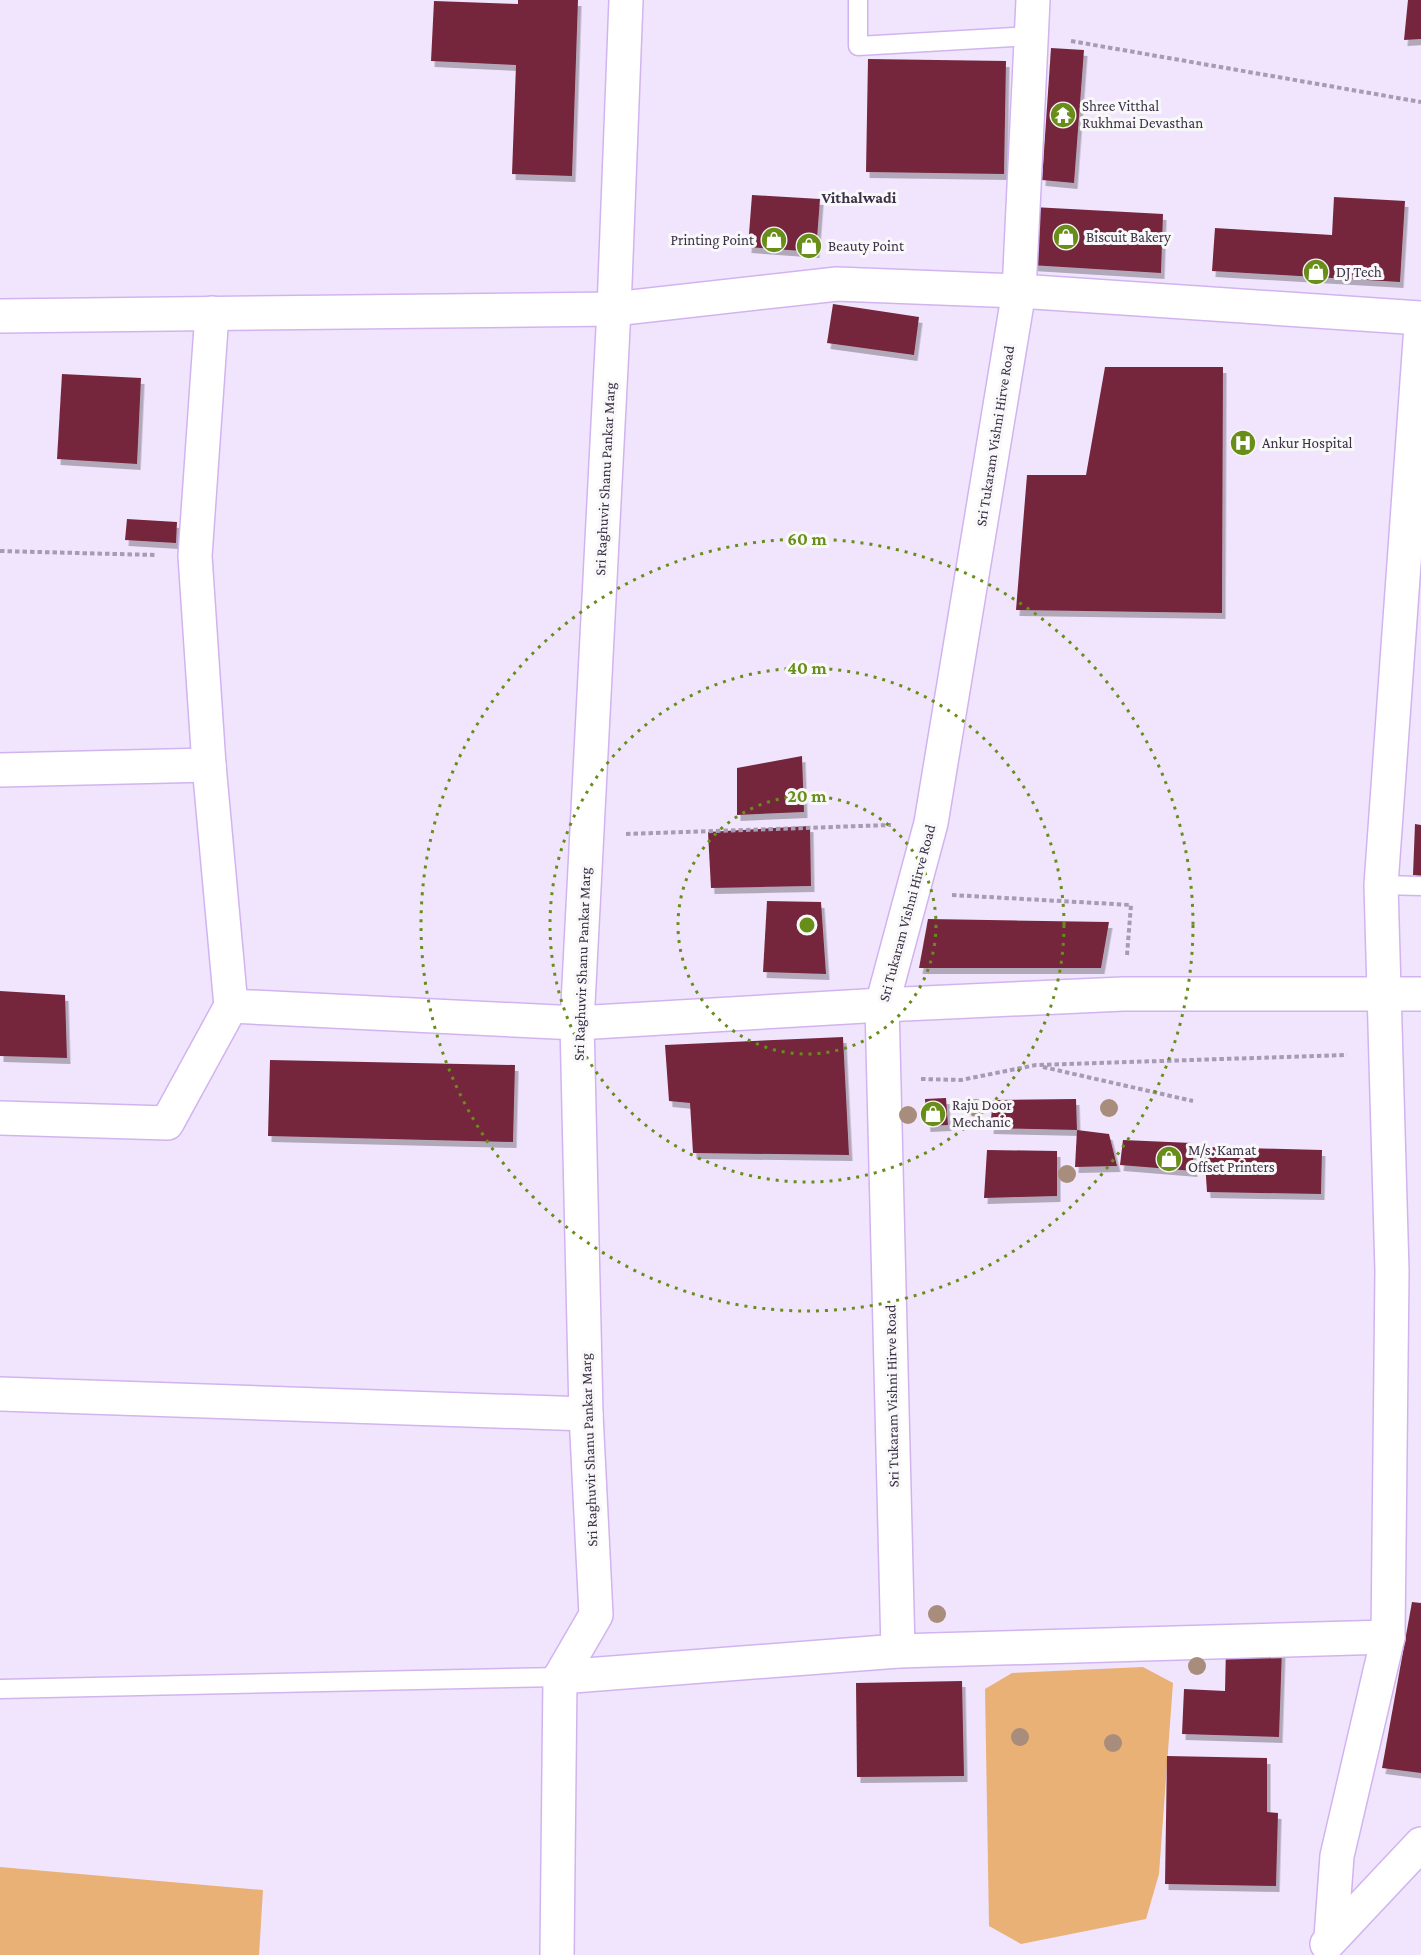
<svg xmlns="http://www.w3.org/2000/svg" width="1421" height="1955" font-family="'Crimson Pro',serif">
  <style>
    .green { fill: #e9b176 }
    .building { fill: #74273c; filter: url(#shadow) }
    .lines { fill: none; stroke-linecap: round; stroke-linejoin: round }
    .lane-casing { stroke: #d1b4ef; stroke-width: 21 }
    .street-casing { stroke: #d1b4ef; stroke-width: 36 }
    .secondary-casing { stroke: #d1b4ef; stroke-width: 36 }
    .path { stroke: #a79bb3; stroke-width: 4; stroke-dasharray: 4.5 3; stroke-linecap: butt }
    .lane { stroke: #fff; stroke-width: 18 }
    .street { stroke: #fff; stroke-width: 33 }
    .secondary { stroke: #fff; stroke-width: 33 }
    .tree { fill: #a88c7c }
    .ring { fill: none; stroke: #688e19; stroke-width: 3; stroke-dasharray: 3 6 }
    .labels { text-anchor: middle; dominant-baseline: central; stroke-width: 6; stroke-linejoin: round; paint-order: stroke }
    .poi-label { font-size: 15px; fill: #3b3047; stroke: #f8f8f8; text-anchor: start }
    .street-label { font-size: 15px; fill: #3b3047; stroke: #f8f8f8 }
    .neighbourhood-label { font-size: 16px; font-weight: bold; fill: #3b3047; stroke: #f8f8f8 }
    .centre { fill: #688e19; stroke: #f8f8f8; stroke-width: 3 }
    .ring-label { font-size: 18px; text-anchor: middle; font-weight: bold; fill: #688e19; stroke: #f8f8f8; stroke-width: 6; stroke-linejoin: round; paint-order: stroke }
  </style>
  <defs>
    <filter id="shadow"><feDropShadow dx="3.5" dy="6" stdDeviation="0" flood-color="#0004"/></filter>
  </defs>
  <rect width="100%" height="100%" fill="#f1e5fe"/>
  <g class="green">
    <polygon points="1143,1667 1173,1683 1159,1874 1146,1919 1021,1944 989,1926 985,1689 1012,1673"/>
    <polygon points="0,1867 263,1890 259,1955 0,1955"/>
  </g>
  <g class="building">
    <polygon points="518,0 578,0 572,176 512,174 516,65 431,61 434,1 518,4"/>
    <polygon points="1408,0 1421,0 1421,39 1404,40"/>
    <polygon points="1051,48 1084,50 1074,183 1042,180"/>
    <polygon points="868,59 1006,61 1004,174 866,172"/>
    <polygon points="752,195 820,199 816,252 748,247"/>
    <polygon points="1334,197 1405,201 1400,282 1212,271 1215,228 1332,235"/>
    <polygon points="1033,207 1163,214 1161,273 1030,265"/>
    <polygon points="833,304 919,317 914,355 827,343"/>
    <polygon points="1105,367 1223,367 1222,613 1016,610 1027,475 1086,475"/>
    <polygon points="62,374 141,378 137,464 57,459"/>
    <polygon points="127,519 177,522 176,543 125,540"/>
    <polygon points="802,756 804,812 737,815 737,768"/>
    <polygon points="1415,824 1421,825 1421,876 1413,875"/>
    <polygon points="810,826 811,886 711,888 708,832"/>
    <polygon points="767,901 821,902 826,974 763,972"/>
    <polygon points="928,919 1109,922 1101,968 919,968"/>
    <polygon points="0,991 65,995 67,1058 0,1056"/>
    <polygon points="843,1037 849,1155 693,1153 690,1103 669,1101 665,1045"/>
    <polygon points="270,1060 515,1065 513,1142 268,1136"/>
    <polygon points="946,1098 948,1125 927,1126 925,1099"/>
    <polygon points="1076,1099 1077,1130 990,1128 993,1100"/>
    <polygon points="1077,1130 1109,1134 1117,1166 1075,1167"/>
    <polygon points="1123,1140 1192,1143 1194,1171 1120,1165"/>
    <polygon points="1204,1147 1322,1150 1321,1194 1207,1192"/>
    <polygon points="987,1150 1057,1151 1057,1196 984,1198"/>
    <polygon points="1412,1602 1421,1603 1421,1773 1382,1768"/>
    <polygon points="1226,1647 1282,1648 1279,1737 1182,1734 1184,1689 1225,1691"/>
    <polygon points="962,1681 964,1776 857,1777 856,1683"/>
    <polygon points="1167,1756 1267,1758 1267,1812 1278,1813 1276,1886 1165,1884"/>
  </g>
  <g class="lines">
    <g class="lane-casing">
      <g id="lane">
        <polyline points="858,0 858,46 1031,36"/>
        <polyline points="1381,885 1421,886"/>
        <polyline points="0,1689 560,1677"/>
      </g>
    </g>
    <g class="street-casing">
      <g id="street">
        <polyline points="0,770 209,765"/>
        <polyline points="0,1118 167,1123 231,1006"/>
        <polyline points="0,1394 586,1414"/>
        <polyline points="898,1651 882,1005 931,823 1019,291 1033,0"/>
        <polyline points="560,1677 898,1651 1388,1637"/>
        <polyline points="557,1955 560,1677 596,1615 586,1414 577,1023 614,309 626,0"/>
      </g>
    </g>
    <g class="secondary-casing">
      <g id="secondary">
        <polyline points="212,313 195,556 209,765 231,1006 577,1023 882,1005 1123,994 1421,994"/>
        <polyline points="0,316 614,309 837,284 1019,291 1421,318"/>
        <polyline points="1331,1937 1337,1856 1388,1637 1392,1271 1381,885 1421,326"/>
        <polyline points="1327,1944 1421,1844"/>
      </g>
    </g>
    <g class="path">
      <polyline points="1071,41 1421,102"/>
      <polyline points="0,551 155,555"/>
      <polyline points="626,834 891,825"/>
      <polyline points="952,895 1131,905 1127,955"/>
      <polyline points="1043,1067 1193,1101"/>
      <polyline points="921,1079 961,1080 1036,1065 1347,1055"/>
    </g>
    <use href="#lane" class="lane"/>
    <use href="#street" class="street"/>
    <use href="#secondary" class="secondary"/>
  </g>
  <g class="tree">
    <circle cx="976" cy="1108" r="9"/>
    <circle cx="1109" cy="1108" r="9"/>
    <circle cx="908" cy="1115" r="9"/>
    <circle cx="1067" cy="1174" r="9"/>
    <circle cx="937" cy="1614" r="9"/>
    <circle cx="1197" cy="1666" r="9"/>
    <circle cx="1020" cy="1737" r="9"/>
    <circle cx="1113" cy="1743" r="9"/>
  </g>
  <g class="ring">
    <circle cx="807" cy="925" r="129"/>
    <circle cx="807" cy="925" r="257"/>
    <circle cx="807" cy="925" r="386"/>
  </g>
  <defs>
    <g id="temple-disc" transform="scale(1.35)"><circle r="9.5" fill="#688e19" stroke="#f8f8f8"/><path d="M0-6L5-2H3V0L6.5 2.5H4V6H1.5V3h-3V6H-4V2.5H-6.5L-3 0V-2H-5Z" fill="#fff"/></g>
    <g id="shop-disc" transform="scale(1.35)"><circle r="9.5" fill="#688e19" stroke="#f8f8f8"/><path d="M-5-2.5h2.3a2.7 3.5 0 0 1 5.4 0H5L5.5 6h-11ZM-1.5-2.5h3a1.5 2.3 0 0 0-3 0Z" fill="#fff"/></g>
    <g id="hospital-disc" transform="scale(1.35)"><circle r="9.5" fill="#688e19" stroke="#f8f8f8"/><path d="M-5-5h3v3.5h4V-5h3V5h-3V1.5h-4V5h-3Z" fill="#fff"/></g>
  </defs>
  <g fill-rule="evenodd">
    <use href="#temple-disc" x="1063" y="115"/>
    <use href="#shop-disc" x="1066" y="237"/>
    <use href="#shop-disc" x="774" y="240"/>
    <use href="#shop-disc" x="809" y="246"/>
    <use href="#shop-disc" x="1316" y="272"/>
    <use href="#hospital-disc" x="1243" y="443"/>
    <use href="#shop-disc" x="933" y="1114"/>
    <use href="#shop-disc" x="1169" y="1159"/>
  </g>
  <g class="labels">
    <g class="poi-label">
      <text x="1082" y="106">Shree Vitthal<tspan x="1082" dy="17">Rukhmai Devasthan</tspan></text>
      <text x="1086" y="237">Biscuit Bakery</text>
      <text x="754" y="240" text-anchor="end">Printing Point</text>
      <text x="828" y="246">Beauty Point</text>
      <text x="1336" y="272">DJ Tech</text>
      <text x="1262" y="443">Ankur Hospital</text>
      <text x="952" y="1105">Raju Door<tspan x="952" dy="17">Mechanic</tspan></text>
      <text x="1188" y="1150">M/s. Kamat<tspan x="1188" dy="17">Offset Printers</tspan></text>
    </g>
    <g class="street-label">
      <text transform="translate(995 436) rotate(-81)">Sri Tukaram Vishni Hirve Road</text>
      <text transform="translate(605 479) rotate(-87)">Sri Raghuvir Shanu Pankar Marg</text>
      <text transform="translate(907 913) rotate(-75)">Sri Tukaram Vishni Hirve Road</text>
      <text transform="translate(582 964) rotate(-88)">Sri Raghuvir Shanu Pankar Marg</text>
      <text transform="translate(892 1396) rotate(-91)">Sri Tukaram Vishni Hirve Road</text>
      <text transform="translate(589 1450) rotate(-92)">Sri Raghuvir Shanu Pankar Marg</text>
    </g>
    <g class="neighbourhood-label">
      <text x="859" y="197">Vithalwadi</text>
    </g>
  </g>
  <circle cx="807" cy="925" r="9" class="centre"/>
  <g class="ring-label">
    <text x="807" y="545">60 m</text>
    <text x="807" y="674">40 m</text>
    <text x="807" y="802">20 m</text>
  </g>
</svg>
